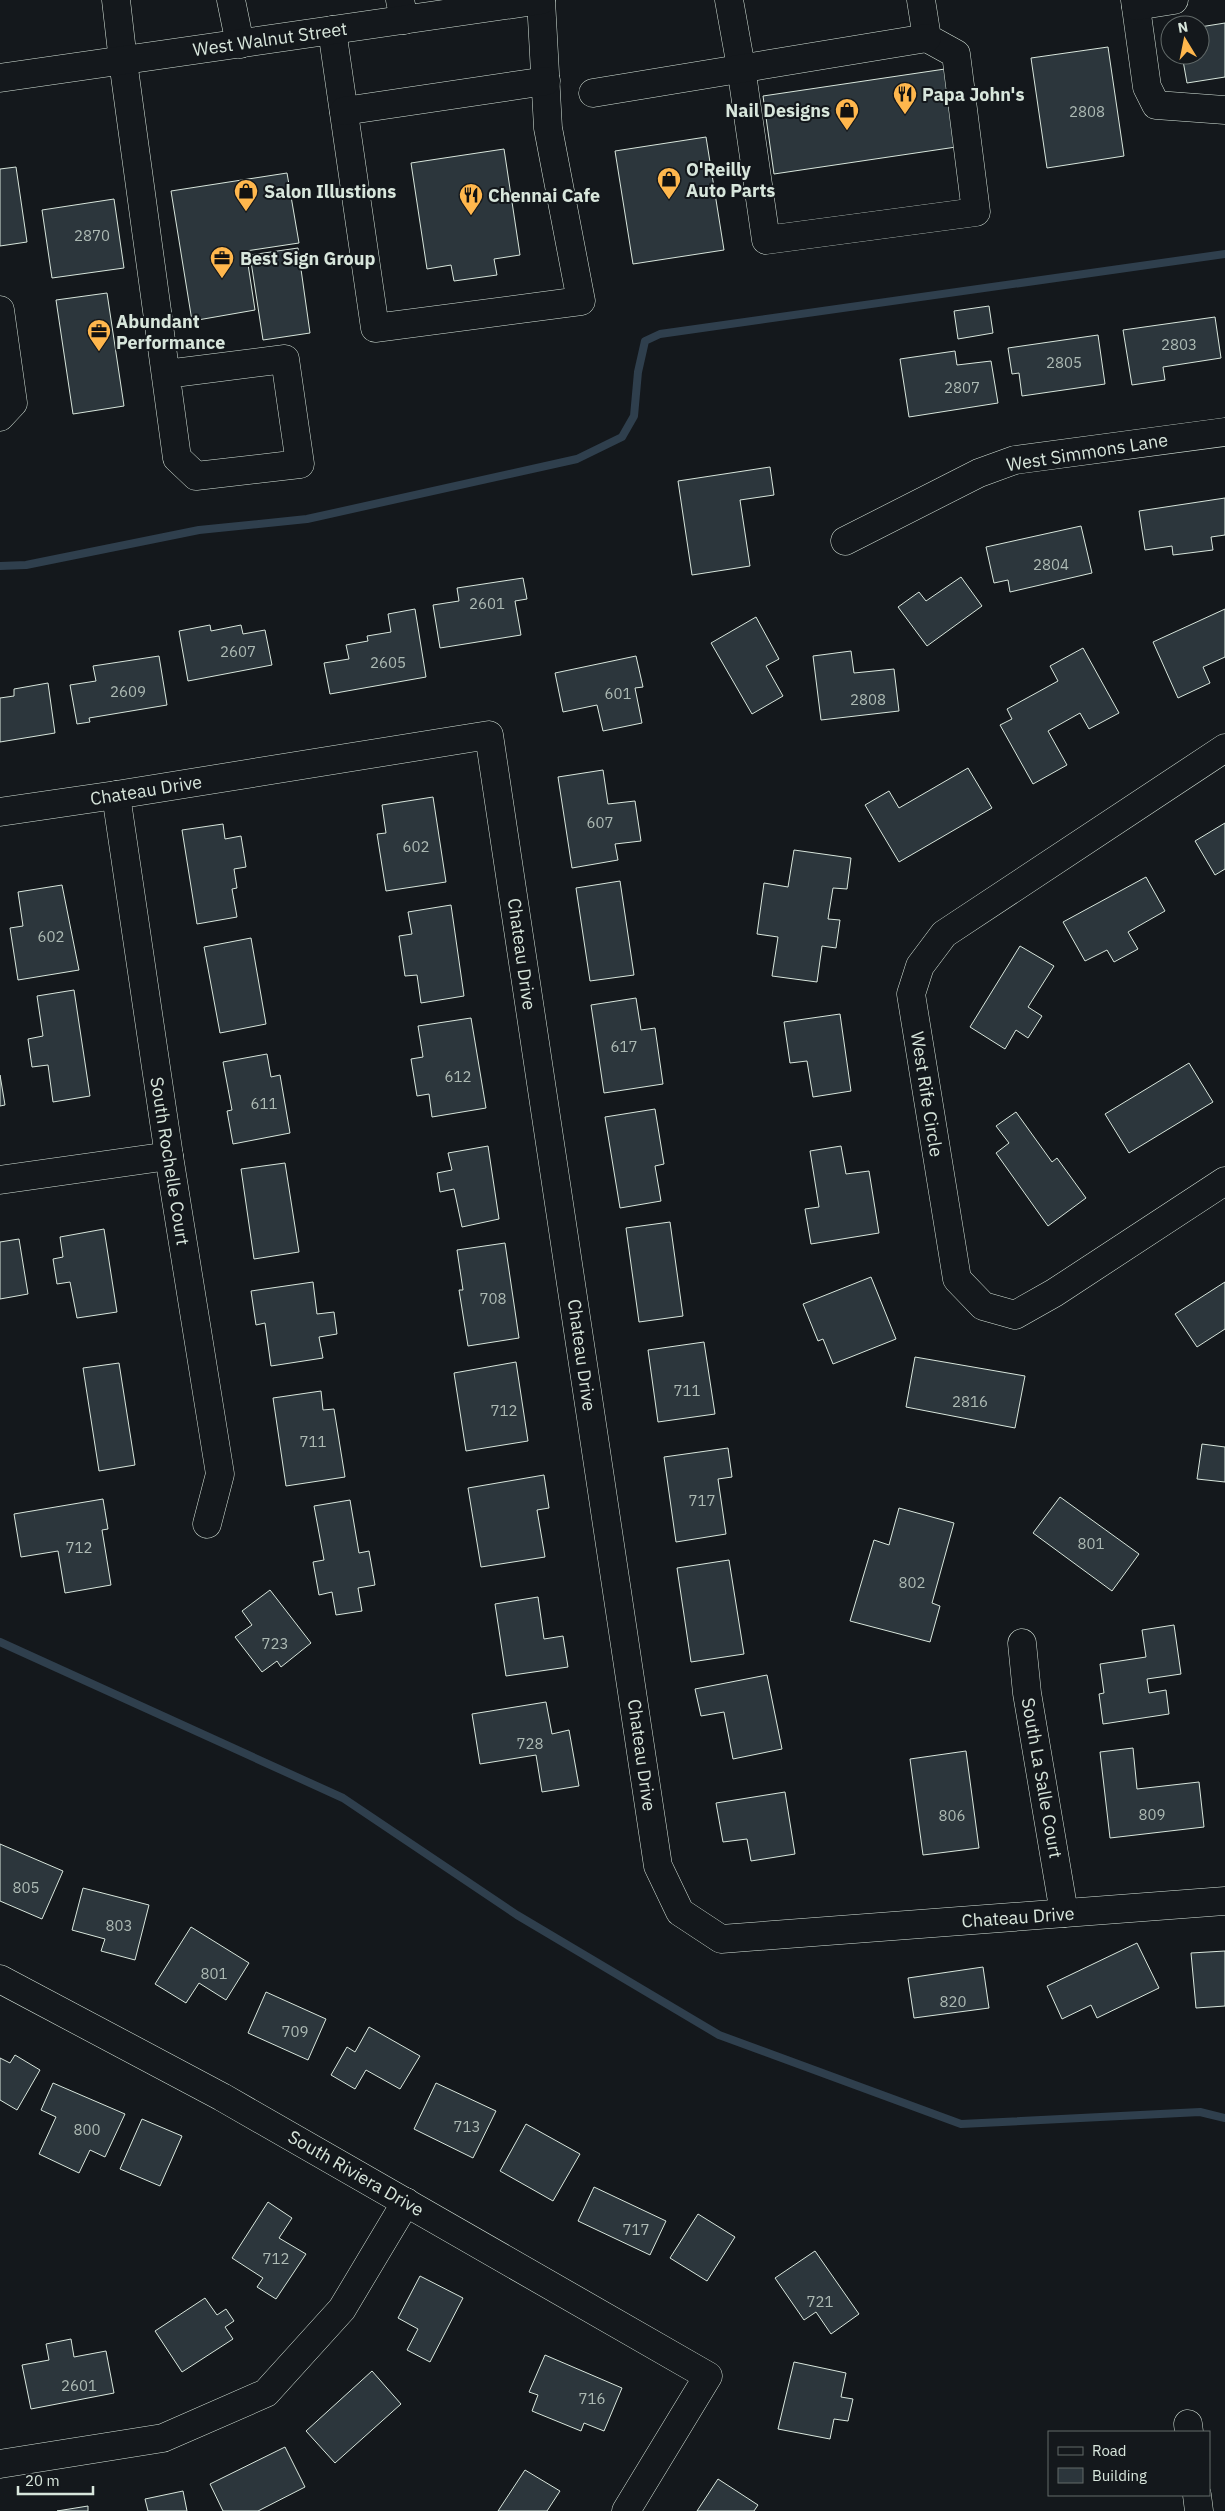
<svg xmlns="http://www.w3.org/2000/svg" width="1225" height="2511" font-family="'IBM Plex Sans',sans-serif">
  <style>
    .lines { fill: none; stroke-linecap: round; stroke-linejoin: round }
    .stream { stroke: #2f3f4d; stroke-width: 8 }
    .building { fill: #2c363c; stroke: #d8e6dc }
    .minor-casing { stroke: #d8e6dc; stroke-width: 29 }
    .major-casing { stroke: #d8e6dc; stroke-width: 29 }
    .minor { stroke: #14181c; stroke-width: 28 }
    .major { stroke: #14181c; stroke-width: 28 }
    .labels { text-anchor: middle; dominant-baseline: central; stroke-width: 4; stroke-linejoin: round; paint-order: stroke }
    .number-label { font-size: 15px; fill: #adbab4 }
    .street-label { font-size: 18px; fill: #d8e6dc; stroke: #14181c }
    .poi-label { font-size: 18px; font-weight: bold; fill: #d8e6dc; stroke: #14181c; text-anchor: start }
  </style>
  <rect width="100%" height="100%" fill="#14181c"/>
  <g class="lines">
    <g class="stream">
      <polyline points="0,566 26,565 199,530 307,519 577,459 622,437 634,416 638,372 645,341 660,334 1225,254"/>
      <polyline points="0,1642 343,1798 517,1915 719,2035 961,2124 1200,2112 1225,2118"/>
    </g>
  </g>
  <g class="building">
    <polygon points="1225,23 1225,77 1187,83 1182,55 1200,55 1200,27"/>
    <polygon points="1108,47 1124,156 1047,168 1031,58"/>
    <polygon points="945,69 956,147 774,174 763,96"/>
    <polygon points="706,137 724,250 633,264 615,151"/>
    <polygon points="504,149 520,255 494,259 497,275 454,281 451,265 427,269 411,163"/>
    <polygon points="16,167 27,242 0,246 0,169"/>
    <polygon points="287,173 299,243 246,251 255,310 192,321 171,191"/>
    <polygon points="114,199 124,268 52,278 42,210"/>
    <polygon points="298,248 310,333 263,340 250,255"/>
    <polygon points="107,293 124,406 73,414 56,300"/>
    <polygon points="989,306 993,333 958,339 954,311"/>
    <polygon points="1215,317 1221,358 1163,367 1165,380 1132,385 1123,330"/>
    <polygon points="1098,335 1105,384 1022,396 1019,373 1012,374 1008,348"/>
    <polygon points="955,351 957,365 991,361 998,403 909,417 900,359"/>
    <polygon points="770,467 774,495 740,500 750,566 692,575 678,481"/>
    <polygon points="1225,498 1225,535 1211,537 1213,550 1173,555 1172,546 1145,550 1139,511"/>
    <polygon points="1081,526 1092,573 1010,592 1008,580 994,583 986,547"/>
    <polygon points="961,577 982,606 927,646 898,607 919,592 926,601"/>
    <polygon points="523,578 527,599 515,601 521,635 440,648 433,605 459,601 457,588"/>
    <polygon points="415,609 426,677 330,694 324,663 349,659 346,645 368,641 367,636 391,632 388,614"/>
    <polygon points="1225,609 1225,657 1203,667 1210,683 1178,698 1153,642"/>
    <polygon points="756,617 779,659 766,666 783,696 752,714 711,643"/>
    <polygon points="210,625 211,631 241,625 243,634 265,630 272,665 188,681 179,631"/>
    <polygon points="1083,648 1119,713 1089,729 1080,713 1048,731 1067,765 1033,784 1000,725 1012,719 1007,709 1058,681 1050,666"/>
    <polygon points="851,651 854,673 894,669 899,711 821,720 813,656"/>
    <polygon points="159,656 167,705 89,718 90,722 77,724 70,685 96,681 93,666"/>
    <polygon points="636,656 643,687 635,688 642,723 603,731 597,705 563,712 555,673"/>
    <polygon points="48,683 55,733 0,742 0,698 14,696 14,689"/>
    <polygon points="968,768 992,808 899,862 865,805 889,791 899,808"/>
    <polygon points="603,770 608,804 635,801 641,841 615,844 618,860 572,868 558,777"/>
    <polygon points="433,797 446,882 386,891 377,834 386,833 382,805"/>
    <polygon points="1225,823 1225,869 1215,875 1195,841"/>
    <polygon points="223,824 225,839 241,836 246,867 234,869 237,888 232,889 237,917 197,924 182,830"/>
    <polygon points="794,850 851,858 847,889 833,888 828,919 840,920 836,948 822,946 817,982 772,976 778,937 757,934 764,883 788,887"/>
    <polygon points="1146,877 1165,911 1128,932 1138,949 1114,962 1107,950 1085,961 1063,922"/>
    <polygon points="620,881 634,975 590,981 576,888"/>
    <polygon points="62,885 79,970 18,980 10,928 23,926 18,892"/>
    <polygon points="451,905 464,996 421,1003 417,975 405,976 399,936 412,934 408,912"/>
    <polygon points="251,938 266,1024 220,1033 204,947"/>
    <polygon points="1020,946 1054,966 1028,1007 1042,1016 1028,1038 1016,1030 1005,1049 970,1027"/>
    <polygon points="74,990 90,1096 53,1102 48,1065 32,1067 28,1039 43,1036 37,996"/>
    <polygon points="636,998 641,1030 655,1028 663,1084 604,1093 591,1005"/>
    <polygon points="840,1014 851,1091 813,1097 807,1061 790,1063 784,1022"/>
    <polygon points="471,1018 486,1108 432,1117 429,1094 417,1096 411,1059 423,1057 418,1026"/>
    <polygon points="267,1054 271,1077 280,1075 290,1133 233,1144 227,1111 232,1110 223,1062"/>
    <polygon points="1189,1063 1213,1102 1129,1153 1105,1114"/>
    <polygon points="0,1075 5,1105 0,1106"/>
    <polygon points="655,1109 664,1164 655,1166 661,1201 620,1208 605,1117"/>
    <polygon points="1016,1112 1052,1162 1057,1158 1086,1198 1048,1226 996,1153 1009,1143 996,1126"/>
    <polygon points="488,1146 499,1219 462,1227 454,1189 440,1192 437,1173 452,1170 448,1153"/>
    <polygon points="841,1146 846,1174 869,1171 879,1233 811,1244 805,1209 819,1207 810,1151"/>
    <polygon points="285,1163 299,1252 254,1259 241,1169"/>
    <polygon points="670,1222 683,1316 639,1322 626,1228"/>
    <polygon points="104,1229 117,1312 77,1318 70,1282 57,1284 53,1259 63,1257 60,1237"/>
    <polygon points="19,1239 28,1294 0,1299 0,1242"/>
    <polygon points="505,1243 519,1338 468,1346 459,1290 463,1290 457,1250"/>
    <polygon points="871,1277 896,1339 833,1364 823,1339 818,1341 803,1304"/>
    <polygon points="313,1282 317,1314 334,1312 337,1334 319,1337 323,1358 271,1366 265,1323 256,1325 251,1291"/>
    <polygon points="1225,1282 1225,1329 1197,1347 1175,1314"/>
    <polygon points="704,1342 715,1414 658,1422 648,1350"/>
    <polygon points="915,1357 1025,1376 1015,1428 906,1407"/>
    <polygon points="516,1362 528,1441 466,1451 454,1373"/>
    <polygon points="119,1363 135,1465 99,1471 83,1368"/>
    <polygon points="321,1391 323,1410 334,1409 345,1477 286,1486 273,1398"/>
    <polygon points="1202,1444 1225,1447 1225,1482 1197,1479"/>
    <polygon points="728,1448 732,1477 718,1479 726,1534 676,1542 664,1457"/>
    <polygon points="544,1475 549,1508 537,1510 545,1557 481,1567 468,1488"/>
    <polygon points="1060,1497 1139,1554 1112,1591 1033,1533"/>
    <polygon points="103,1499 108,1529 102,1530 111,1585 65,1593 58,1551 21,1557 14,1514"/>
    <polygon points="350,1500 359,1553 369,1551 375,1585 358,1588 362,1611 336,1615 332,1592 319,1595 313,1562 324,1560 314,1506"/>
    <polygon points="899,1508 954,1523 932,1603 940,1606 930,1642 850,1621 874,1540 889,1545"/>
    <polygon points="729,1560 744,1654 691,1662 677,1568"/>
    <polygon points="270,1590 311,1643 281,1667 277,1661 262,1672 235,1637 252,1625 242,1611"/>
    <polygon points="538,1597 544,1639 563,1636 568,1667 506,1676 495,1604"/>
    <polygon points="1174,1625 1181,1674 1147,1679 1149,1693 1166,1690 1169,1714 1103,1724 1099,1694 1104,1693 1100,1664 1146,1657 1142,1630"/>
    <polygon points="767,1675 782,1749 733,1759 724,1712 701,1716 695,1689"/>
    <polygon points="546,1702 552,1734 569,1730 579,1786 542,1792 536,1755 480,1764 472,1714"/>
    <polygon points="1133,1748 1137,1789 1199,1782 1204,1827 1110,1838 1100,1752"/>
    <polygon points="966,1751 979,1848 923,1855 910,1759"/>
    <polygon points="785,1792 795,1854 751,1861 747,1839 723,1842 716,1803"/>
    <polygon points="0,1844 63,1871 42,1919 0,1901"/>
    <polygon points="83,1888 149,1905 135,1960 101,1951 105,1939 72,1930"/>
    <polygon points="191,1927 249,1963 226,2000 199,1983 186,2003 155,1984"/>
    <polygon points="1137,1943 1159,1988 1097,2018 1091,2005 1062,2019 1047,1986"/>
    <polygon points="1225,1951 1225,2006 1196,2008 1191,1953"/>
    <polygon points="983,1967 989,2008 914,2018 908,1978"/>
    <polygon points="266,1992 326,2019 308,2060 248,2033"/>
    <polygon points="369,2027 420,2056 400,2089 366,2070 355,2089 331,2075 347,2047 355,2052"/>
    <polygon points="15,2055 40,2070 17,2110 0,2100 0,2058 10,2063"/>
    <polygon points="53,2083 125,2114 105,2157 90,2150 79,2173 39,2154 56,2117 41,2110"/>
    <polygon points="436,2083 496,2111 473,2158 414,2129"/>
    <polygon points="142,2119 182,2136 160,2186 120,2169"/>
    <polygon points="526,2124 580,2154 553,2201 500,2171"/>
    <polygon points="594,2187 666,2221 650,2255 578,2221"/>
    <polygon points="268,2202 292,2218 279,2238 306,2254 276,2299 257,2287 263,2278 232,2258"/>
    <polygon points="698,2214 735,2237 707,2281 670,2258"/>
    <polygon points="815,2251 859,2314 831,2334 816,2312 804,2320 775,2278"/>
    <polygon points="420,2276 463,2298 430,2362 407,2350 418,2329 398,2318"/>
    <polygon points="205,2298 217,2315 226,2309 234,2321 225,2327 233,2339 182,2372 155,2331"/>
    <polygon points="71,2339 74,2357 106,2351 114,2393 31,2409 22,2365 49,2360 46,2344"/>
    <polygon points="545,2355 622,2388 604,2431 584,2423 581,2431 532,2411 538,2395 529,2392"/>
    <polygon points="794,2362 846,2373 841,2397 853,2399 848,2421 834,2419 830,2439 778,2429"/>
    <polygon points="372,2371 401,2404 335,2463 306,2431"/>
    <polygon points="285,2447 305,2487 258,2511 223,2511 210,2484"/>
    <polygon points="525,2470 560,2491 547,2511 498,2511"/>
    <polygon points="718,2479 758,2505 754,2511 697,2511"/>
    <polygon points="183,2491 187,2511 148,2511 145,2499"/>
    <polygon points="88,2506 88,2511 57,2511"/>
  </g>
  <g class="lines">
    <g class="minor-casing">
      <g id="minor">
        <polyline points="116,0 123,61 177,458 196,476 300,464 285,359 166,374"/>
        <polyline points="231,0 240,44"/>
        <polyline points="400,0 404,20"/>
        <polyline points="729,0 741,67 766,240 976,212 956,54 927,38 921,0"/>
        <polyline points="1135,0 1147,87 1156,105 1225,110"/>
        <polyline points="1136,6 1174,0"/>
        <polyline points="332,30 375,328 581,301 548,128 541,0"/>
        <polyline points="593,93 927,38"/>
        <polyline points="344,111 546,81"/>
        <polyline points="0,310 13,403 0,417"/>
        <polyline points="845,541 979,473 1015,460 1225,432"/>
        <polyline points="1225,748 944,934 920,966 911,994 957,1279 983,1306 1015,1315 1054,1293 1225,1181"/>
        <polyline points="116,795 169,1156 220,1474 207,1524"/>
        <polyline points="0,812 116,795 489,735 658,1866 680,1912 721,1939 1225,1901"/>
        <polyline points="0,1180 169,1156"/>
        <polyline points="1022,1643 1027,1693 1064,1913"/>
        <polyline points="0,1979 222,2097 708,2376 626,2511"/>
        <polyline points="1188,2424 1189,2432"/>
        <polyline points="0,2464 163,2438 266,2393 342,2309 406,2202"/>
        <polyline points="1197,2495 1199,2511"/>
      </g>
    </g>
    <g class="major-casing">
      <polyline id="major" points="0,78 541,0"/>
    </g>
    <use href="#minor" class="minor"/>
    <use href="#major" class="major"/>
  </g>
  <defs>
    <g id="restaurant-pin" transform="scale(1.25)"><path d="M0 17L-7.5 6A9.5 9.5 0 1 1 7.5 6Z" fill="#ffb74d" stroke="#14181c"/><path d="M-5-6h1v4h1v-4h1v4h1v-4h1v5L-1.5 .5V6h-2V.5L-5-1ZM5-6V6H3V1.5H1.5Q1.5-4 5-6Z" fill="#111"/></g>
    <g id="shop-pin" transform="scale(1.25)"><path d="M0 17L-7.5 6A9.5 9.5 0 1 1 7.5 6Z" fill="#ffb74d" stroke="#14181c"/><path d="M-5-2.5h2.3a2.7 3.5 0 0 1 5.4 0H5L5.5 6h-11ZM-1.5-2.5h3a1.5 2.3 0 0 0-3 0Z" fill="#111"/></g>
    <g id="office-pin" transform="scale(1.25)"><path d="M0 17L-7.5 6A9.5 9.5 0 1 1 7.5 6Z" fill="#ffb74d" stroke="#14181c"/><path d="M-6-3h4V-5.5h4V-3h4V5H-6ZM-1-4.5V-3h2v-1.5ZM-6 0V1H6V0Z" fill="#111"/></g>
  </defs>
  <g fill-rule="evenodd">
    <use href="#restaurant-pin" x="905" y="94"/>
    <use href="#shop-pin" x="847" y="110"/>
    <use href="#shop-pin" x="669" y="179"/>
    <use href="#shop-pin" x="246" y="191"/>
    <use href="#restaurant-pin" x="471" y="195"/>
    <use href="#office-pin" x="222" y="258"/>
    <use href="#office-pin" x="99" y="331"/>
  </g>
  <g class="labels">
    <g class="number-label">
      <text x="1087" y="111">2808</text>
      <text x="92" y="235">2870</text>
      <text x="1179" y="344">2803</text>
      <text x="1064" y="362">2805</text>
      <text x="962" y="387">2807</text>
      <text x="1051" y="564">2804</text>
      <text x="487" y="603">2601</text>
      <text x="238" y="651">2607</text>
      <text x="388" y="662">2605</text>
      <text x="128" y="691">2609</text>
      <text x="618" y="693">601</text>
      <text x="868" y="699">2808</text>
      <text x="600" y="822">607</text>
      <text x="416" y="846">602</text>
      <text x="51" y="936">602</text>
      <text x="624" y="1046">617</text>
      <text x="458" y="1076">612</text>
      <text x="264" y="1103">611</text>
      <text x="493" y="1298">708</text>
      <text x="687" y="1390">711</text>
      <text x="970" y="1401">2816</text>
      <text x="504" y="1410">712</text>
      <text x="313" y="1441">711</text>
      <text x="702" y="1500">717</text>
      <text x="1091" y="1543">801</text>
      <text x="79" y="1547">712</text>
      <text x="912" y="1582">802</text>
      <text x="275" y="1643">723</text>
      <text x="530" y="1743">728</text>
      <text x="1152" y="1814">809</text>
      <text x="952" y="1815">806</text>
      <text x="26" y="1887">805</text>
      <text x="119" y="1925">803</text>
      <text x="214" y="1973">801</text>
      <text x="953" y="2001">820</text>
      <text x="295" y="2031">709</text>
      <text x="467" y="2126">713</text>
      <text x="87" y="2129">800</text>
      <text x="636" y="2229">717</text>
      <text x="276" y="2258">712</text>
      <text x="820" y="2301">721</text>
      <text x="79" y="2385">2601</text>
      <text x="592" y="2398">716</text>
    </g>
    <g class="street-label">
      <text transform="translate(270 39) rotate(-8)">West Walnut Street</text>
      <text transform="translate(1087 452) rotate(-9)">West Simmons Lane</text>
      <text transform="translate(146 790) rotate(-9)">Chateau Drive</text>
      <text transform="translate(522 954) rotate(82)">Chateau Drive</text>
      <text transform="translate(927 1094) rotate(81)">West Rife Circle</text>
      <text transform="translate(170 1161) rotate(81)">South Rochelle Court</text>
      <text transform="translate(582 1355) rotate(82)">Chateau Drive</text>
      <text transform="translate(642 1755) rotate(82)">Chateau Drive</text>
      <text transform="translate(1042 1778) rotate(80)">South La Salle Court</text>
      <text transform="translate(1018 1917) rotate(-4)">Chateau Drive</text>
      <text transform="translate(356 2173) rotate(30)">South Riviera Drive</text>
    </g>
    <g class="poi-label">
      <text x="922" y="94">Papa John's</text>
      <text x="830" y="110" text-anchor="end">Nail Designs</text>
      <text x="686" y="169">O'Reilly<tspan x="686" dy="21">Auto Parts</tspan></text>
      <text x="264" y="191">Salon Illustions</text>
      <text x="488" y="195">Chennai Cafe</text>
      <text x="240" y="258">Best Sign Group</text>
      <text x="116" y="321">Abundant<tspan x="116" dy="21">Performance</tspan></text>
    </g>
  </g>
  <rect x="1048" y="2431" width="162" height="65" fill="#14181c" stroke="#626a69"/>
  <rect x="1058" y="2447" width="25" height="8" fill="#14181c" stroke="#626a69"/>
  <text x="1092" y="2456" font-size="15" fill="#d8e6dc">Road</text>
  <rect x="1058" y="2468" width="25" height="15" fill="#2c363c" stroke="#626a69"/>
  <text x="1092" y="2481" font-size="15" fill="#d8e6dc">Building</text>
  <g transform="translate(1185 40) rotate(350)"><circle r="24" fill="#14181c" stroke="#626a69"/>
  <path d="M0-4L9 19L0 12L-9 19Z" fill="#ffb74d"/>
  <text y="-8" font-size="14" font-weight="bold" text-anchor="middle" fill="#d8e6dc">N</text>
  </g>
  <path d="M18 2486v8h75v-8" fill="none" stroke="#d8e6dc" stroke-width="2.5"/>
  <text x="25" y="2486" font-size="15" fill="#d8e6dc" stroke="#14181c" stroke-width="4" paint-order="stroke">20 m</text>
</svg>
